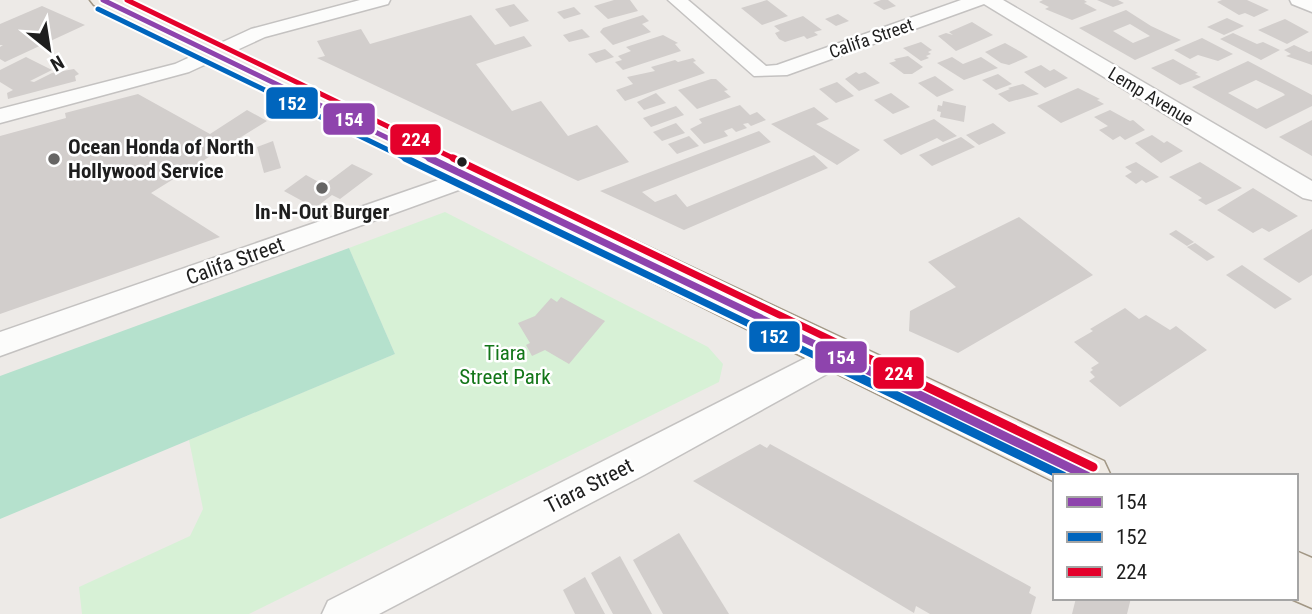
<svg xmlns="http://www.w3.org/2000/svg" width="1312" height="614" font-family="'Roboto Condensed',sans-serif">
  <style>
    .park { fill: #d7f1d6 }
    .pitch { fill: #b5e1cd }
    .building { fill: #d2cecc; fill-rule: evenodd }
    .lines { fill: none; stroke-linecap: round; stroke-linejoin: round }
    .minor-casing { stroke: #c4c2c1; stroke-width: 3 }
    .primary-casing { stroke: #a29785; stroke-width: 3 }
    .minor { fill: #fcfcfb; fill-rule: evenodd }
    .primary { fill: #f0ebe5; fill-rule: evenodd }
    .bus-1-far2-casing { stroke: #fff; stroke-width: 9 }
    .bus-1-far1-casing { stroke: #fff; stroke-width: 12 }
    .bus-1-casing { stroke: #fff; stroke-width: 14 }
    .bus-2-far2-casing { stroke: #fff; stroke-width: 9 }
    .bus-2-far1-casing { stroke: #fff; stroke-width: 12 }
    .bus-2-casing { stroke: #fff; stroke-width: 14 }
    .bus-3-far2-casing { stroke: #fff; stroke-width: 9 }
    .bus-3-far1-casing { stroke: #fff; stroke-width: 12 }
    .bus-3-casing { stroke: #fff; stroke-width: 14 }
    .bus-1-far2 { stroke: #8e44ad; stroke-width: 5 }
    .bus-1-far1 { stroke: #8e44ad; stroke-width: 7 }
    .bus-1 { stroke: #8e44ad; stroke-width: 9 }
    .bus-2-far2 { stroke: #0065bd; stroke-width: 5 }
    .bus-2-far1 { stroke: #0065bd; stroke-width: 7 }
    .bus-2 { stroke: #0065bd; stroke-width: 9 }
    .bus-3-far2 { stroke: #e4002b; stroke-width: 5 }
    .bus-3-far1 { stroke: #e4002b; stroke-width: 7 }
    .bus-3 { stroke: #e4002b; stroke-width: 9 }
    .poi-dot { fill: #666564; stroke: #fff; stroke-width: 2.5 }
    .bus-dot { fill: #1e1e1e; stroke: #fff; stroke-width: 2.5 }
    .labels { text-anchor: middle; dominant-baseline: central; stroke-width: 5; stroke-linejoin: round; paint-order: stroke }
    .far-street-label { font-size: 18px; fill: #1e1e1e; stroke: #fff }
    .poi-label { font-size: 21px; font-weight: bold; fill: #1e1e1e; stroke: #fff; text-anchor: start }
    .street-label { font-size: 21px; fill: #1e1e1e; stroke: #fff }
    .park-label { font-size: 21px; fill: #137619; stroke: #fff }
    .line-badge { stroke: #fff; stroke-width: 2.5 }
    .badge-label { font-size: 19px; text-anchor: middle; font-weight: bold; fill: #fff }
  </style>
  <rect width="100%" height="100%" fill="#edeae7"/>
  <polygon class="park" points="445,212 708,347 723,364 719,382 249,614 82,614 79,587 190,536 203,509 189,440 395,354 349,248"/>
  <polygon class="pitch" points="349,248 395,354 0,519 0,376"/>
  <g class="building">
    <polygon points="614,0 630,0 638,11 608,19 594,6"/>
    <polygon points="767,0 788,16 762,25 741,8"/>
    <polygon points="881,0 888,0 896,6 884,10 873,3"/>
    <polygon points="1043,0 1084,0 1087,2 1084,3 1097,10 1072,20 1045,9 1049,7 1039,2"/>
    <polygon points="1097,0 1118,0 1124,3 1113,7"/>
    <polygon points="1222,0 1247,0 1269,10 1254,17 1245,13 1239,15 1217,2"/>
    <polygon points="514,4 529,21 510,27 495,9"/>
    <polygon points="42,6 85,25 5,62 0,59 0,47 3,45 0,45 0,24"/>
    <polygon points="574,7 581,14 564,19 557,12"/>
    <path d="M1126,10L1151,26L1181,40L1135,60L1079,28ZM1130,24L1150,36L1133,43L1113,31Z"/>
    <polygon points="838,14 849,21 836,26 825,19"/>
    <polygon points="471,15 495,45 524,36 532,46 476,64 512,111 541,101 568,136 597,125 629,162 578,181 317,58 325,56 317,41 361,29 370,44"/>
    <polygon points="643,15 649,21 642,24 651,32 613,45 600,32 603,28"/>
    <polygon points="803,16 822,30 814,32 818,35 807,39 804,36 785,42 779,39 775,33 780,31 774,26"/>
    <polygon points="1227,18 1244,26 1224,35 1207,27"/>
    <polygon points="1285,19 1309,32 1287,44 1258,30"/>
    <polygon points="972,22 993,35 956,51 938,36 946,33 953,35 949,32"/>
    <polygon points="582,29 590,37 569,42 563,35"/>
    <polygon points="1233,33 1257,44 1263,42 1280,50 1261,60 1220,39"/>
    <polygon points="663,35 678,43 675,44 681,51 623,70 615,62 622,60 618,56 631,51 626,47"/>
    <polygon points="1202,38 1233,54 1218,61 1198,55 1190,59 1174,50"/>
    <polygon points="921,42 932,50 928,52 931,54 926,56 929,58 921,61 903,48"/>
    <polygon points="1005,43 1021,52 1028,57 1009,65 1001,63 985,52"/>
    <polygon points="1294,45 1309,52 1312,51 1312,65 1286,56 1291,54 1284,50"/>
    <polygon points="605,49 614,57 596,63 588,54"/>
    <polygon points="908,56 923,67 912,74 904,74 889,63 896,61 894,59"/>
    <polygon points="26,57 52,70 30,81 34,82 52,73 74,69 79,74 75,76 76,81 8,99 7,93 13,90 0,82 0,70"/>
    <polygon points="952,57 963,64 981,57 998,68 964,80 937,63"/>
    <polygon points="693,58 696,61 693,62 705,73 625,101 616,90 633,84 627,77 655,71 651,67 675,60 678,62"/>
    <polygon points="1173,59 1198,73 1195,74 1201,77 1180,85 1151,68"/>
    <path d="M1248,61L1312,95V106L1266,129L1192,87ZM1256,80L1283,93L1285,95L1257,109L1228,93Z"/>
    <polygon points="1041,65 1050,71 1054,69 1068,78 1045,88 1024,72"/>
    <polygon points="856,72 859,74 865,72 880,83 859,91 845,79"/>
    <polygon points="998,74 1012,84 996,90 982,80"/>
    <polygon points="935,76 954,90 937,97 918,83"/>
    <polygon points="711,79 716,79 728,90 724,91 731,97 697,109 678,90"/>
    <polygon points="837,82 854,96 836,103 819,89"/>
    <polygon points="1023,84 1039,94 1009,102 998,94 1010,89 1008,88"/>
    <polygon points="1078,88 1100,99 1097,100 1104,104 1061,123 1037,106"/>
    <polygon points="656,93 666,103 644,110 637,102"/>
    <polygon points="891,93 910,107 893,114 874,100"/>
    <polygon points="138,94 210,134 247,110 267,121 151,193 220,237 0,314 0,136 66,118 65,113"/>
    <polygon points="943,101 966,106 964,122 940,117 941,112 937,111 938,105 942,106"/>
    <polygon points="740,105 750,115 757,112 766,120 751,126 748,123 743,124 747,128 736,132 732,128 724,131 728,136 704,144 690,129 702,123 699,119"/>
    <polygon points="676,106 684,115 651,127 643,118"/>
    <polygon points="814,107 829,119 816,124 860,150 837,165 771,124"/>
    <polygon points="1110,110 1130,121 1133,120 1145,130 1125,140 1120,136 1113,140 1099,130 1108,126 1094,117"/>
    <polygon points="934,119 957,136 943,142 937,138 901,155 883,140"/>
    <polygon points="1312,120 1312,156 1279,137"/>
    <polygon points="676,123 685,133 662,141 653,132"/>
    <polygon points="993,123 1006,133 979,145 966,135"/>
    <polygon points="759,131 771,142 642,192 655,202 676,194 687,207 814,155 828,168 684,230 600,191"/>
    <polygon points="1152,135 1164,143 1167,141 1183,151 1161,163 1135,143"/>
    <polygon points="689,136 699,146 677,154 668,144"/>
    <polygon points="961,137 975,147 932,166 919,155"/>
    <polygon points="273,141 281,168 264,173 257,147"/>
    <polygon points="1136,162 1159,177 1146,183 1142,180 1136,184 1125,176 1132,172 1125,167"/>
    <polygon points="1200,162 1242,188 1206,205 1198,200 1202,198 1169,177"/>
    <polygon points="352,164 373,174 340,199 332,195 315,208 284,191 306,175 324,185"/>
    <polygon points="1253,188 1298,216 1269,232 1262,228 1253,233 1217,210"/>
    <polygon points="1019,217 1093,275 958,353 909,331 910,311 956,287 928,262"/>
    <polygon points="1312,229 1312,275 1299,283 1263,259"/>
    <polygon points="1176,230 1194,242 1187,246 1169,234"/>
    <polygon points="1195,243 1215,257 1207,261 1187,247"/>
    <polygon points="1242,265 1292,299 1275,309 1226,275"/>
    <polygon points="561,297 605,321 569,364 545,350 532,356 526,345 530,343 518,323 535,316 551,298 557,302"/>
    <polygon points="1125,308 1139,319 1146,315 1170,330 1176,326 1207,350 1120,407 1089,381 1095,377 1090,372 1093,370 1091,368 1099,363 1074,342 1093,331 1090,329"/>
    <polygon points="760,444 767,448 770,444 1031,587 1029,593 1036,597 1031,614 930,614 916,606 914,613 693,481"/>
    <polygon points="679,533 729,614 663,614 633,560"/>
    <polygon points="620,556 652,614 613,614 591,573"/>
    <polygon points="585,577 605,614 575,614 563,590"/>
    <polygon points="1076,598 1131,598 1127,614 1072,614"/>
  </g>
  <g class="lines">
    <g class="minor-casing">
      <g id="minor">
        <polygon points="360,0 390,0 388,4 265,37 189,72 0,123 0,109 175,64 251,29"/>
        <polygon points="668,0 688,0 766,66 777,65 961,0 1003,0 1312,181 1312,200 1303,198 984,4 787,75 754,76"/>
        <polygon points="1290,0 1312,0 1312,12 1292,4"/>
        <polygon points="470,169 478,171 482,177 478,183 0,356 0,332"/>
        <polygon points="835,343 845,346 850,355 845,364 644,475 379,614 322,614 328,601"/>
      </g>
    </g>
    <g class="primary-casing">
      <g id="primary">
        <polygon points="90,0 123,0 1104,461 1111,476 1055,476 1055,482 94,5"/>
        <polygon points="1296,551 1312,558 1312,608 1289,598 1296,598"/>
      </g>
    </g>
    <use href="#minor" class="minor"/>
    <use href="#primary" class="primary"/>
    <g class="bus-1-far2-casing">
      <polyline id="bus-1-far2" points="103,0 433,160"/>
    </g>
    <g class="bus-1-far1-casing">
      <polyline id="bus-1-far1" points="429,158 848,360"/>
    </g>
    <g class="bus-1-casing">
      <polyline id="bus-1" points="845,359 1087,476"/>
    </g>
    <g class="bus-2-far2-casing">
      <polyline id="bus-2-far2" points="98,9 409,160"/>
    </g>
    <g class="bus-2-far1-casing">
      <polyline id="bus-2-far1" points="405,158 824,360"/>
    </g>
    <g class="bus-2-casing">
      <polyline id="bus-2" points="821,359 1063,476"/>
    </g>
    <g class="bus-3-far2-casing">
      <polyline id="bus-3-far2" points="127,0 457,160"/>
    </g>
    <g class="bus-3-far1-casing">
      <polyline id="bus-3-far1" points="453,158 873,360"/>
    </g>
    <g class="bus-3-casing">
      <polyline id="bus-3" points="869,359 1093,467"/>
    </g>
    <use href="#bus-1-far2" class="bus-1-far2"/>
    <use href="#bus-1-far1" class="bus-1-far1"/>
    <use href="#bus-1" class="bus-1"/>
    <use href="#bus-2-far2" class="bus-2-far2"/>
    <use href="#bus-2-far1" class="bus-2-far1"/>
    <use href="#bus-2" class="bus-2"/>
    <use href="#bus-3-far2" class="bus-3-far2"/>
    <use href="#bus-3-far1" class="bus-3-far1"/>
    <use href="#bus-3" class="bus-3"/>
  </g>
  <g class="poi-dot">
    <circle cx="54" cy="159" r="7"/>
    <circle cx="322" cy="188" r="7"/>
  </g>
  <circle class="bus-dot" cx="462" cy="162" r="6"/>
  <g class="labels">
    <g class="far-street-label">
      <text transform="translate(871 38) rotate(-19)">Califa Street</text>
      <text transform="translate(1151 96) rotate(31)">Lemp Avenue</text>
    </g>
    <g class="poi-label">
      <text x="68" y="147">Ocean Honda of North<tspan x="68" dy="24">Hollywood Service</tspan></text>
      <text x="322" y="212" text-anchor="middle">In-N-Out Burger</text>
    </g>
    <g class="street-label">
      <text transform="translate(235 261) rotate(-20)">Califa Street</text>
      <text transform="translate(589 486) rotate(-27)">Tiara Street</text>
    </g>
    <g class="park-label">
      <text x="505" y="353">Tiara<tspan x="505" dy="24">Street Park</tspan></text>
    </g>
  </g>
  <g class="line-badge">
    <rect x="265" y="86" width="54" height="34" rx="7" fill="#0065bd"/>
    <rect x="322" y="102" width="54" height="34" rx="7" fill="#8e44ad"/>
    <rect x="389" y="123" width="53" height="33" rx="7" fill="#e4002b"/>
    <rect x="748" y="320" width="53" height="33" rx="7" fill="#0065bd"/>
    <rect x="814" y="340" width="54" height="34" rx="7" fill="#8e44ad"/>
    <rect x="872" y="356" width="53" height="34" rx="7" fill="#e4002b"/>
  </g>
  <g class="badge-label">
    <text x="292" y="110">152</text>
    <text x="349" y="126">154</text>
    <text x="416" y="146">224</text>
    <text x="774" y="343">152</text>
    <text x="841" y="364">154</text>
    <text x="899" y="380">224</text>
  </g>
  <rect x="1053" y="474" width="245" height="126" fill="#ffffff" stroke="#a5a5a5" stroke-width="2"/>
  <rect x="1067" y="497" width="35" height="10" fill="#8e44ad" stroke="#a5a5a5" stroke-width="2"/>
  <text x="1116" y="509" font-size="21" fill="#1e1e1e">154</text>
  <rect x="1067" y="532" width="35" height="10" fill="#0065bd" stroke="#a5a5a5" stroke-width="2"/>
  <text x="1116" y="544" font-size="21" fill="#1e1e1e">152</text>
  <rect x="1067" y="567" width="35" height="10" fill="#e4002b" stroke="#a5a5a5" stroke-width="2"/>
  <text x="1116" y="579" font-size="21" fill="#1e1e1e">224</text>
  <g transform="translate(49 49) rotate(150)" stroke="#ffffff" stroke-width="5" paint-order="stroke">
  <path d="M0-5L12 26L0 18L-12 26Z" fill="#1e1e1e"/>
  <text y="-10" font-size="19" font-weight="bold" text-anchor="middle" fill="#1e1e1e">N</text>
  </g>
</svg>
